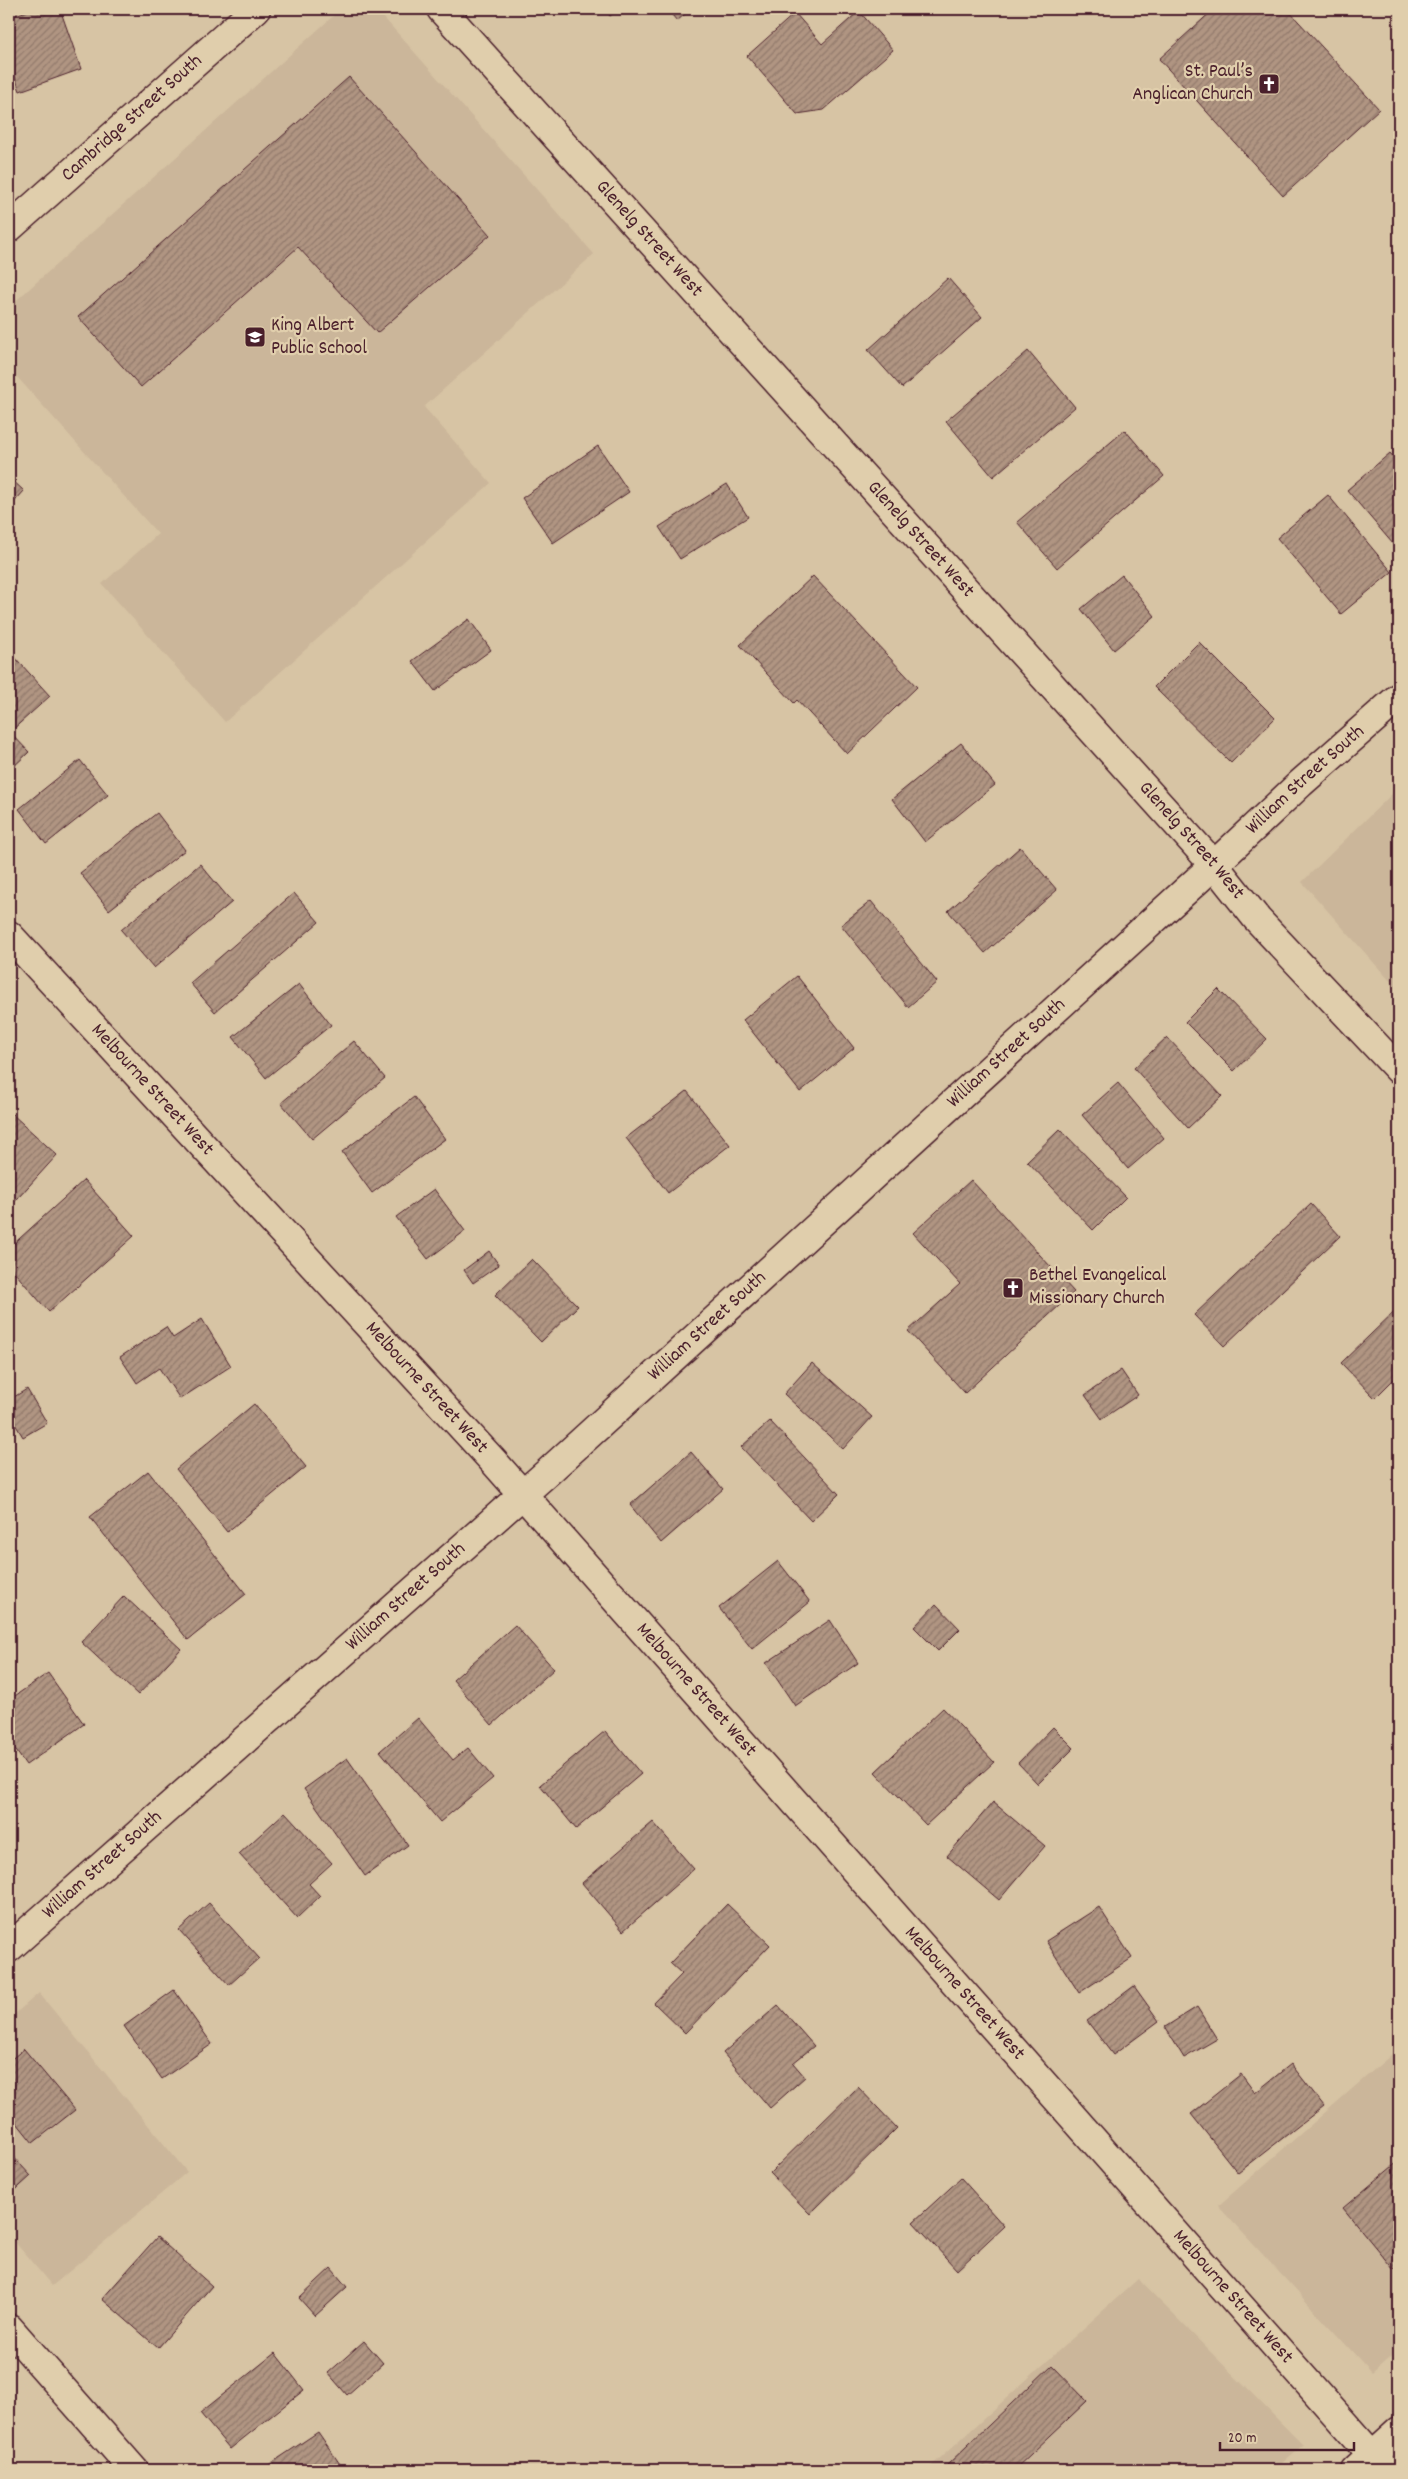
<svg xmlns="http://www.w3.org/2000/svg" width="1408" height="2479" font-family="Dekko,sans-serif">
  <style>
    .built { fill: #cbb69a }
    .building { fill: url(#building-hatch); stroke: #4a1f2b }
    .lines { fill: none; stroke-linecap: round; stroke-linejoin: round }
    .minor-casing { stroke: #4a1f2b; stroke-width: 31 }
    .major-casing { stroke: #4a1f2b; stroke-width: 31 }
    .minor { stroke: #e0ceac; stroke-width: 28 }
    .major { stroke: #e0ceac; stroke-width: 28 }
    .labels { text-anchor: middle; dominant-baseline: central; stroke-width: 4.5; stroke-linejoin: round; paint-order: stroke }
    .poi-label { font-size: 20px; fill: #4a1f2b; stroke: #e0ceac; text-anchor: start }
    .street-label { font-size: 20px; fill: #4a1f2b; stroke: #e0ceac }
  </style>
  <defs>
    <pattern id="building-hatch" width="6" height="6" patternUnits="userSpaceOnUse" patternTransform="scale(1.25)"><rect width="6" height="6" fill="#b09582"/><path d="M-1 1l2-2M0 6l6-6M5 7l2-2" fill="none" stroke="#91796b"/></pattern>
  </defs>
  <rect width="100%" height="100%" fill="#d7c4a4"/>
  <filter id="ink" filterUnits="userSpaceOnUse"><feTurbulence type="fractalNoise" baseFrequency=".02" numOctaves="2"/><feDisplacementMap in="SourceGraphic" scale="10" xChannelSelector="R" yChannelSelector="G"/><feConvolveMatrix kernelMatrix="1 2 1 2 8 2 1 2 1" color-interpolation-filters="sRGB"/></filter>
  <g filter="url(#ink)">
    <g class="built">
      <polygon points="341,9 376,9 594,254 424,407 491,483 225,722 102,584 158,534 9,368 9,307"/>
      <polygon points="1399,787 1399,991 1302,882"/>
      <polygon points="39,1993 187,2172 52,2286 9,2235 9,2019"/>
      <polygon points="1399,2048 1399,2349 1372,2373 1218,2206"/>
      <polygon points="1138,2279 1303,2445 1274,2470 927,2470"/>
    </g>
    <g class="building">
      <polygon points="33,9 60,9 81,69 20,91 9,60 9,17"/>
      <polygon points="604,9 619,9 610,16"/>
      <polygon points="667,9 691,9 677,21"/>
      <polygon points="1214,9 1287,9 1379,109 1283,196 1159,59"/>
      <polygon points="859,11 893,50 824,110 797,114 747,56 795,13 822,44"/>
      <polygon points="349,77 490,235 377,333 298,247 141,387 78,317"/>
      <polygon points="948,278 982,317 902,388 868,350"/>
      <polygon points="1028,351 1075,407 993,477 946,421"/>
      <polygon points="1399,352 1399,364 1393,357"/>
      <polygon points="1125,430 1164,476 1057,568 1017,522"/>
      <polygon points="598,446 629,492 553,543 522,498"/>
      <polygon points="1390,453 1399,463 1399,551 1347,490"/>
      <polygon points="9,477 24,491 9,508"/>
      <polygon points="727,484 748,517 680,559 659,527"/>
      <polygon points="1328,495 1392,572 1341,614 1277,538"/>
      <polygon points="1122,575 1155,616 1114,650 1081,609"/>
      <polygon points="813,576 917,687 847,754 797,700 794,703 740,645"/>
      <polygon points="469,619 491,650 435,691 412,661"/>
      <polygon points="1199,642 1275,718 1231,763 1154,687"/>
      <polygon points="11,653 50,696 10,732 29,752 9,771 9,655"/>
      <polygon points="961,743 995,785 925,842 892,799"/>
      <polygon points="80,760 108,795 46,844 19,809"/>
      <polygon points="157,813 185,850 109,910 80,873"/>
      <polygon points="1020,847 1057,890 985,953 948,911"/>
      <polygon points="200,864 232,902 154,968 121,930"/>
      <polygon points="294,893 319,922 215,1012 190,983"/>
      <polygon points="871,901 937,982 908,1007 841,925"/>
      <polygon points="797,976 854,1048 800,1092 743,1020"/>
      <polygon points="299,984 331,1025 266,1078 233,1037"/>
      <polygon points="1218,989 1267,1039 1234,1071 1185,1022"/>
      <polygon points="1167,1037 1222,1096 1188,1128 1134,1068"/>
      <polygon points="354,1041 385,1078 312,1139 281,1103"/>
      <polygon points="1118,1083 1164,1138 1128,1169 1082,1115"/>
      <polygon points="687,1091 730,1145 668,1193 626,1138"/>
      <polygon points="414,1097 445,1139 372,1193 342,1152"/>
      <polygon points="12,1114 57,1155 9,1208 9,1118"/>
      <polygon points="1060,1129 1126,1197 1093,1230 1027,1161"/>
      <polygon points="84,1180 134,1236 49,1312 9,1266 9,1248"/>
      <polygon points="971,1180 1074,1292 965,1393 908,1331 960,1284 913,1233"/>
      <polygon points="434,1189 465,1231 428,1259 396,1217"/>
      <polygon points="1311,1204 1340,1236 1224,1346 1194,1315"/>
      <polygon points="489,1251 499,1265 473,1283 464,1270"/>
      <polygon points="532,1259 578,1306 541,1342 495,1295"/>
      <polygon points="1399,1307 1399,1374 1375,1398 1341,1363"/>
      <polygon points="202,1319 231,1366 180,1399 159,1368 137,1383 120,1357 166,1327 173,1338"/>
      <polygon points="812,1363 872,1417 843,1449 784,1394"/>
      <polygon points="1121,1370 1138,1395 1102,1419 1085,1395"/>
      <polygon points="27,1389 47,1423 23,1437 9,1414 9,1400"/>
      <polygon points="254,1404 306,1467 227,1532 176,1469"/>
      <polygon points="770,1421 839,1494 811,1521 741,1447"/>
      <polygon points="691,1452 723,1489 661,1543 630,1505"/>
      <polygon points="148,1471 246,1594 188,1640 90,1517"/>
      <polygon points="778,1561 810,1602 752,1649 719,1608"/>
      <polygon points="124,1596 181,1649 138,1695 81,1642"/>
      <polygon points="936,1604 960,1629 938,1651 914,1627"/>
      <polygon points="830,1620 858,1663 795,1706 766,1663"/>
      <polygon points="515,1625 554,1669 492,1725 453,1680"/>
      <polygon points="48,1673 84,1724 26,1765 9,1741 9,1700"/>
      <polygon points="943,1708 994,1762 926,1825 875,1772"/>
      <polygon points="418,1718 453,1760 468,1748 493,1778 440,1822 380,1751"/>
      <polygon points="1053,1727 1074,1748 1038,1784 1018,1763"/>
      <polygon points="605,1731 641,1774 576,1829 540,1785"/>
      <polygon points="347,1758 408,1845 365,1876 304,1789"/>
      <polygon points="993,1802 1045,1846 999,1900 947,1856"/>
      <polygon points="285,1812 332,1863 309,1884 320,1896 297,1918 239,1854"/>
      <polygon points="653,1822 694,1869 623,1931 582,1883"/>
      <polygon points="209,1903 259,1958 229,1985 179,1930"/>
      <polygon points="727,1904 770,1945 685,2033 654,2003 682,1974 670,1963"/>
      <polygon points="1099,1907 1132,1958 1079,1993 1046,1941"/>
      <polygon points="1134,1986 1159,2021 1113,2055 1087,2021"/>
      <polygon points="174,1990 212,2044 162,2079 124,2026"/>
      <polygon points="778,2005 814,2046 793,2063 805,2077 770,2108 723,2053"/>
      <polygon points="1197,2007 1217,2039 1184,2058 1165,2027"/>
      <polygon points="24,2049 75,2110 33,2143 9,2113 9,2061"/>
      <polygon points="1291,2064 1324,2106 1238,2173 1191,2114 1241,2074 1255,2093"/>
      <polygon points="858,2087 897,2128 810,2214 770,2173"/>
      <polygon points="9,2152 31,2176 9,2196"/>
      <polygon points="1399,2161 1399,2265 1394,2270 1343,2208"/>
      <polygon points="961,2178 1004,2226 957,2270 913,2222"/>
      <polygon points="157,2237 212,2286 158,2348 102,2299"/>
      <polygon points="331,2268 347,2287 315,2316 299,2298"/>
      <polygon points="364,2341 383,2363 347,2395 328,2373"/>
      <polygon points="275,2353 304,2390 230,2449 200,2413"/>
      <polygon points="1052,2365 1087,2401 1014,2470 952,2470 947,2465"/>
      <polygon points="318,2432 344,2470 261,2470"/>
    </g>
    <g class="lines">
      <g class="minor-casing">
        <g id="minor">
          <path id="s1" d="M441,9L1214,865L1257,919L1399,1070"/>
          <path id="s2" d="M9,228L256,9"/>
          <path id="s3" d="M9,935L494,1462L1385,2470"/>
          <path id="s4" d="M9,1948L548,1472L1214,865L1301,783L1399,697"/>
          <polyline points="9,2328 134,2470"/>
        </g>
      </g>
      <g class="major-casing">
        <polyline id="major" points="1356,2470 1399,2431"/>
      </g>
      <use href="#minor" class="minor"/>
      <use href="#major" class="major"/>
    </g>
  </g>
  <defs>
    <g id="church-square" transform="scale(1.125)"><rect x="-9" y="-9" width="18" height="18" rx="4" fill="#4a1f2b" stroke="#e0ceac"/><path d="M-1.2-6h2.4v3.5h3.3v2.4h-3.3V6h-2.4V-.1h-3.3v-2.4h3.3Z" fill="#fff"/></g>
    <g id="school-square" transform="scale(1.125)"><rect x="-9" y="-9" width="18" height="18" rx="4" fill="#4a1f2b" stroke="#e0ceac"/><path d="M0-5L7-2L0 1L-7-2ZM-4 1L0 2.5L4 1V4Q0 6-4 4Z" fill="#fff"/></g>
  </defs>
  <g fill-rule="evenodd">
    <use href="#church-square" x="1269" y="84"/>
    <use href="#school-square" x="255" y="337"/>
    <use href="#church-square" x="1013" y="1288"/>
  </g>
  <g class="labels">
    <g class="poi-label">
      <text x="1253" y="72" text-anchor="end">St. Paul’s<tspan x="1253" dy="23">Anglican Church</tspan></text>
      <text x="271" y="326">King Albert<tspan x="271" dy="23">Public School</tspan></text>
      <text x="1029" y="1276">Bethel Evangelical<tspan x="1029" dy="23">Missionary Church</tspan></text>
    </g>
    <g class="street-label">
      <text stroke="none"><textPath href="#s2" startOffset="165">Cambridge Street South</textPath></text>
      <text stroke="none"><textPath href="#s1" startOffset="310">Glenelg Street West</textPath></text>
      <text stroke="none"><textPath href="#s1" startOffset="715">Glenelg Street West</textPath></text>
      <text stroke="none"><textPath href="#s4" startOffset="1745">William Street South</textPath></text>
      <text stroke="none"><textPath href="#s1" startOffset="1120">Glenelg Street West</textPath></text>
      <text stroke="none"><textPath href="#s4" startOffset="1340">William Street South</textPath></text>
      <text stroke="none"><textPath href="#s3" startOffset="211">Melbourne Street West</textPath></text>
      <text stroke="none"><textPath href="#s4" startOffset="935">William Street South</textPath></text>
      <text stroke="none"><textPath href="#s3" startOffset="616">Melbourne Street West</textPath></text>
      <text stroke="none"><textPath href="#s4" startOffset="530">William Street South</textPath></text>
      <text stroke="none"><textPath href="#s3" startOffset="1021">Melbourne Street West</textPath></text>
      <text stroke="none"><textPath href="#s4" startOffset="125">William Street South</textPath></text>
      <text stroke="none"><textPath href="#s3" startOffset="1426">Melbourne Street West</textPath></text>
      <text stroke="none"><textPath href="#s3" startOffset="1831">Melbourne Street West</textPath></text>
    </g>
  </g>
  <rect width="1408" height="2479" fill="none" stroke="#e0ceac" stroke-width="30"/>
  <rect x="15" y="15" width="1378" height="2449" fill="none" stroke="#4a1f2b" stroke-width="2" filter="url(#ink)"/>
  <path d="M1220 2442v8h134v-8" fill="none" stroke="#4a1f2b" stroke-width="2.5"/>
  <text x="1228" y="2442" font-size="15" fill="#4a1f2b" stroke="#e0ceac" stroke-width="4" paint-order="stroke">20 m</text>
</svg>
